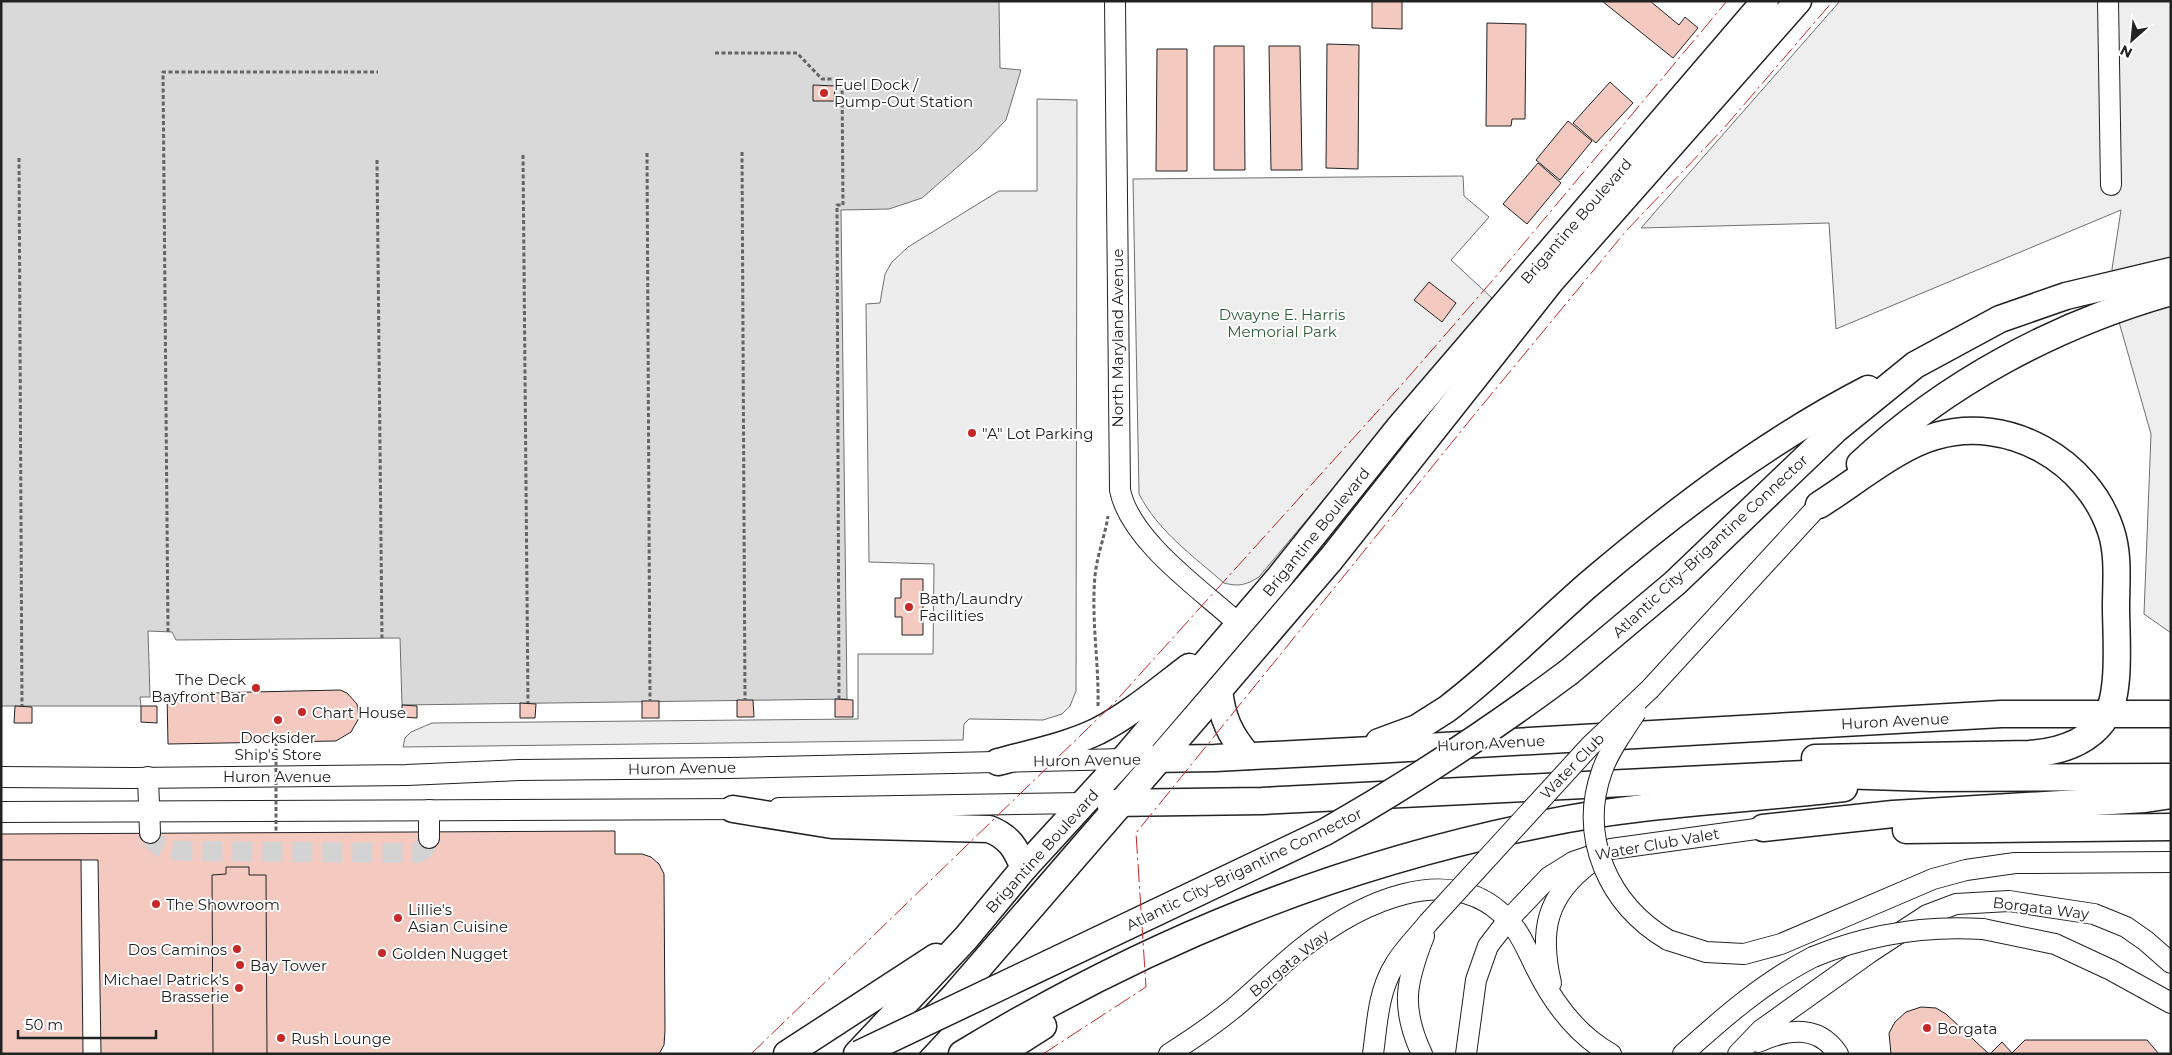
<svg xmlns="http://www.w3.org/2000/svg" width="2172" height="1055" font-family="Montserrat,sans-serif">
  <style>
    .green { fill: #eee; stroke: #6f6f6f }
    .parking { fill: #ededed; stroke: #6f6f6f }
    .water { fill: #d9d9d9; stroke: #6f6f6f }
    .building { fill: #f3c9c0; stroke: #222 }
    .lines { fill: none; stroke-linecap: round; stroke-linejoin: round }
    .minor-tunnel { stroke: #d3d3d3; stroke-width: 20; stroke-dasharray: 20 10; stroke-linecap: butt }
    .minor-casing { stroke: #222; stroke-width: 22 }
    .major-casing { stroke: #222; stroke-width: 29 }
    .path { stroke: #646464; stroke-width: 3; stroke-dasharray: 4 2.5; stroke-linecap: butt }
    .minor { stroke: #fff; stroke-width: 20 }
    .major { stroke: #fff; stroke-width: 26 }
    .minor-bridge-casing { stroke: #222; stroke-width: 22; stroke-linecap: butt }
    .major-bridge-casing { stroke: #222; stroke-width: 29; stroke-linecap: butt }
    .path-bridge { stroke: #646464; stroke-width: 3; stroke-dasharray: 4 2.5; stroke-linecap: butt }
    .minor-bridge { stroke: #fff; stroke-width: 20 }
    .major-bridge { stroke: #fff; stroke-width: 26 }
    .power { stroke: #c62828; stroke-width: 1; stroke-dasharray: 18 4 2.5 4; stroke-linecap: butt }
    .poi-dot { fill: #c62828; stroke: #fff; stroke-width: 2 }
    .labels { text-anchor: middle; dominant-baseline: central; stroke-width: 4; stroke-linejoin: round; paint-order: stroke }
    .poi-label { font-size: 15px; fill: #222; stroke: #fff; text-anchor: start }
    .street-label { font-size: 15px; fill: #222; stroke: #fff }
    .park-label { font-size: 15px; fill: #2f5e38; stroke: #fff }
  </style>
  <rect width="100%" height="100%" fill="#fff"/>
  <g class="green">
    <polygon points="1840,1 2171,1 2171,633 2144,614 2151,434 2119,322 2112,269 2121,210 1836,329 1829,223 1641,228"/>
    <path d="M1463,176L1464,196L1489,217L1451,260L1492,298L1259,577C1246,585 1239,587 1224,583C1193,556 1158,531 1139,494L1133,179Z"/>
  </g>
  <polygon class="parking" points="1037,99 1077,100 1076,691 1070,706 1062,714 1043,720 969,719 964,724 963,740 403,747 405,738 411,732 432,723 858,719 858,654 933,654 934,564 869,562 866,304 880,303 885,274 892,262 908,247 999,191 1037,191"/>
  <polygon class="water" points="1,1 999,1 1000,68 1021,70 1006,120 978,149 922,198 889,209 841,210 847,699 402,705 400,638 176,640 172,632 148,631 150,697 140,697 141,706 1,706"/>
  <g class="building">
    <polygon points="1372,1 1402,1 1402,29 1372,28"/>
    <polygon points="1602,1 1650,1 1679,25 1685,17 1698,28 1673,58"/>
    <polygon points="1487,23 1526,24 1525,119 1512,119 1511,126 1486,126"/>
    <polygon points="1327,44 1359,45 1358,169 1326,168"/>
    <polygon points="1214,46 1244,46 1245,170 1214,170"/>
    <polygon points="1269,46 1300,46 1302,170 1271,170"/>
    <polygon points="1157,49 1187,49 1187,171 1156,171"/>
    <polygon points="1610,82 1633,103 1596,143 1573,123"/>
    <polygon points="813,85 835,86 834,101 813,101"/>
    <polygon points="1568,121 1592,141 1560,180 1536,160"/>
    <polygon points="1538,163 1561,183 1527,224 1503,204"/>
    <polygon points="1429,282 1456,303 1442,322 1414,300"/>
    <polygon points="901,579 923,579 923,635 902,635 902,617 895,617 895,598 901,598"/>
    <polygon points="340,690 347,693 357,704 359,718 351,732 336,741 168,744 167,694"/>
    <polygon points="835,699 853,700 853,717 835,717"/>
    <polygon points="737,700 753,700 754,717 737,717"/>
    <rect x="642" y="701" width="17" height="17"/>
    <polygon points="520,703 536,704 535,718 520,718"/>
    <polygon points="402,705 417,706 417,718 402,717"/>
    <polygon points="15,706 32,707 32,723 14,723"/>
    <polygon points="141,706 157,706 157,723 141,722"/>
    <polygon points="615,831 615,854 642,854 651,857 659,864 664,874 665,1031 664,1045 659,1054 101,1054 98,860 1,860 1,834"/>
    <polygon points="1,860 81,860 83,1054 1,1054"/>
    <polygon points="226,867 249,867 249,875 266,875 267,1054 213,1054 212,875 226,874"/>
    <polygon points="1921,1007 1936,1008 1946,1014 1989,1054 1891,1054 1889,1033 1895,1022 1906,1012"/>
    <polygon points="2025,1040 2147,1040 2159,1054 1990,1054 2002,1042 2012,1053"/>
  </g>
  <g class="lines">
    <path class="minor-tunnel" d="M150,833C155,850 170,850 186,851L418,853L425,848L429,838"/>
    <g class="minor-casing">
      <g id="minor">
        <path d="M1115,1L1120,490C1130,541 1202,590 1240,625"/>
        <polyline points="2108,1 2111,185"/>
        <polyline points="1650,689 1819,505"/>
        <polyline points="1,777 132,778 407,775 519,770 729,768 1124,759"/>
        <polyline points="148,777 150,833"/>
        <polyline points="779,808 1084,803"/>
        <polyline points="1,812 747,809"/>
        <polyline points="429,838 429,810"/>
        <polyline points="1983,929 2055,944 2111,970 2171,1003"/>
        <polyline points="1668,940 1706,952 1744,954 1781,944 1933,879 1966,870 2015,863 2171,862"/>
        <path d="M1551,983C1539,931 1546,896 1590,863"/>
        <path d="M1758,1042C1787,1029 1818,1024 1838,1054"/>
        <path d="M1169,1054C1191,1040 1213,1025 1234,1008C1257,989 1278,967 1302,948C1357,905 1451,856 1509,921C1522,935 1528,953 1537,970C1554,1004 1577,1035 1611,1054"/>
        <path d="M1373,1054C1377,1025 1378,992 1394,966C1403,950 1417,937 1428,923"/>
        <path d="M1422,1054C1400,1007 1406,982 1424,936"/>
        <polyline points="1466,1054 1476,980 1488,946 1508,920 1549,877 1573,862 1611,849 1763,828"/>
        <path d="M1683,1054C1724,1017 1764,982 1813,957"/>
        <polyline points="1738,1054 1761,1030 1869,953 1927,915 1956,904 2009,901 2094,914 2126,927 2146,941 2171,963"/>
      </g>
    </g>
    <g class="major-casing">
      <g id="major">
        <path d="M1860,464C1946,383 2057,324 2171,292"/>
        <polyline points="1569,672 1675,583 1835,430 1915,365 2000,319 2066,296 2171,271"/>
        <path d="M1219,690C1222,718 1230,735 1248,756"/>
        <path d="M1379,742L1417,728L1447,709C1497,671 1542,625 1589,584C1675,511 1767,441 1868,389"/>
        <path d="M1815,758L2029,754C2059,752 2090,743 2107,715C2121,692 2116,634 2116,607C2116,582 2119,555 2111,531C2088,460 2008,415 1936,436C1898,446 1853,484 1819,505"/>
        <polyline points="1150,759 1215,758 1391,749 2001,714 2171,714"/>
        <path d="M998,762C1031,753 1067,746 1098,731C1131,714 1160,689 1189,667"/>
        <polyline points="1110,803 1262,801 1805,774 1932,778 2171,777"/>
        <path d="M733,809L832,825L989,829C1010,837 1016,849 1024,868"/>
        <polyline points="1763,828 1893,814 2145,799 2171,795"/>
        <polyline points="1906,830 2171,827"/>
        <polyline points="787,1054 936,957"/>
        <polyline points="857,1054 966,938 1024,868 1124,759 1278,579 1398,429 1765,1"/>
        <polyline points="900,1054 955,995 1219,690 1331,559 1551,281 1798,1"/>
        <path d="M962,1054C1147,942 1335,865 1547,823C1645,803 1745,800 1844,788"/>
        <polyline points="999,1054 1043,1026"/>
      </g>
    </g>
    <g class="path">
      <polyline points="715,53 797,53 822,79 842,79 843,205 837,205 839,699"/>
      <polyline points="742,152 745,700"/>
      <polyline points="647,153 650,701"/>
      <polyline points="523,155 528,703"/>
      <polyline points="19,158 22,706"/>
      <polyline points="377,160 382,638"/>
      <polyline points="168,632 163,72 378,72"/>
      <path d="M1098,706C1099,662 1091,619 1095,576C1097,555 1105,536 1108,516"/>
    </g>
    <use href="#minor" class="minor"/>
    <use href="#major" class="major"/>
    <g class="minor-bridge-casing">
      <g id="minor-bridge">
        <path d="M1636,712C1624,731 1609,750 1602,771C1578,838 1609,905 1668,940"/>
        <polyline points="1428,923 1590,746 1650,689"/>
        <path d="M1813,957C1869,934 1923,925 1983,929"/>
      </g>
    </g>
    <g class="major-bridge-casing">
      <path id="major-bridge" d="M859,1054L1325,832C1411,783 1490,731 1569,672"/>
    </g>
    <polyline class="path-bridge" points="276,742 276,833"/>
    <use href="#minor-bridge" class="minor-bridge"/>
    <use href="#major-bridge" class="major-bridge"/>
    <g class="power">
      <polyline points="751,1054 1114,703 1405,381 1499,273 1727,1"/>
      <polyline points="1043,1054 1146,987 1136,833 1470,420 1626,231 1724,128 1833,1"/>
    </g>
  </g>
  <g class="poi-dot">
    <circle cx="824" cy="93" r="5"/>
    <circle cx="972" cy="433" r="5"/>
    <circle cx="909" cy="607" r="5"/>
    <circle cx="256" cy="688" r="5"/>
    <circle cx="302" cy="712" r="5"/>
    <circle cx="278" cy="720" r="5"/>
    <circle cx="156" cy="904" r="5"/>
    <circle cx="398" cy="918" r="5"/>
    <circle cx="237" cy="949" r="5"/>
    <circle cx="382" cy="953" r="5"/>
    <circle cx="240" cy="965" r="5"/>
    <circle cx="239" cy="988" r="5"/>
    <circle cx="1927" cy="1028" r="5"/>
    <circle cx="281" cy="1038" r="5"/>
  </g>
  <g class="labels">
    <g class="poi-label">
      <text x="834" y="84">Fuel Dock /<tspan x="834" dy="17">Pump-Out Station</tspan></text>
      <text x="982" y="433">"A" Lot Parking</text>
      <text x="919" y="598">Bath/Laundry<tspan x="919" dy="17">Facilities</tspan></text>
      <text x="246" y="679" text-anchor="end">The Deck<tspan x="246" dy="17">Bayfront Bar</tspan></text>
      <text x="312" y="712">Chart House</text>
      <text x="278" y="737" text-anchor="middle">Docksider<tspan x="278" dy="17">Ship's Store</tspan></text>
      <text x="166" y="904">The Showroom</text>
      <text x="408" y="909">Lillie's<tspan x="408" dy="17">Asian Cuisine</tspan></text>
      <text x="227" y="949" text-anchor="end">Dos Caminos</text>
      <text x="392" y="953">Golden Nugget</text>
      <text x="250" y="965">Bay Tower</text>
      <text x="229" y="979" text-anchor="end">Michael Patrick's<tspan x="229" dy="17">Brasserie</tspan></text>
      <text x="1937" y="1028">Borgata</text>
      <text x="291" y="1038">Rush Lounge</text>
    </g>
    <g class="street-label">
      <text transform="translate(1576 221) rotate(-49)">Brigantine Boulevard</text>
      <text transform="translate(1117 338) rotate(-90)">North Maryland Avenue</text>
      <text transform="translate(1316 532) rotate(-51)">Brigantine Boulevard</text>
      <text transform="translate(1710 546) rotate(-43)">Atlantic City–Brigantine Connector</text>
      <text transform="translate(1895 721) rotate(-3)">Huron Avenue</text>
      <text transform="translate(1491 743) rotate(-3)">Huron Avenue</text>
      <text transform="translate(1087 760) rotate(-1)">Huron Avenue</text>
      <text transform="translate(1572 766) rotate(-46)">Water Club</text>
      <text transform="translate(682 768) rotate(-1)">Huron Avenue</text>
      <text x="277" y="776">Huron Avenue</text>
      <text transform="translate(1657 844) rotate(-10)">Water Club Valet</text>
      <text transform="translate(1042 851) rotate(-48)">Brigantine Boulevard</text>
      <text transform="translate(1244 869) rotate(-26)">Atlantic City–Brigantine Connector</text>
      <text transform="translate(2041 908) rotate(7)">Borgata Way</text>
      <text transform="translate(1289 963) rotate(-39)">Borgata Way</text>
    </g>
    <g class="park-label">
      <text x="1282" y="314">Dwayne E. Harris<tspan x="1282" dy="17">Memorial Park</tspan></text>
    </g>
  </g>
  <rect width="2172" height="1055" fill="none" stroke="#222222" stroke-width="5"/>
  <g transform="translate(2132 40) rotate(207)" stroke="#ffffff" stroke-width="4" paint-order="stroke">
  <path d="M0-4L9 19L0 12L-9 19Z" fill="#222222"/>
  <text y="-8" font-size="14" font-weight="bold" text-anchor="middle" fill="#222222">N</text>
  </g>
  <path d="M18 1030v8h138v-8" fill="none" stroke="#222222" stroke-width="2.5"/>
  <text x="25" y="1030" font-size="15" fill="#222222" stroke="#ffffff" stroke-width="4" paint-order="stroke">50 m</text>
</svg>
